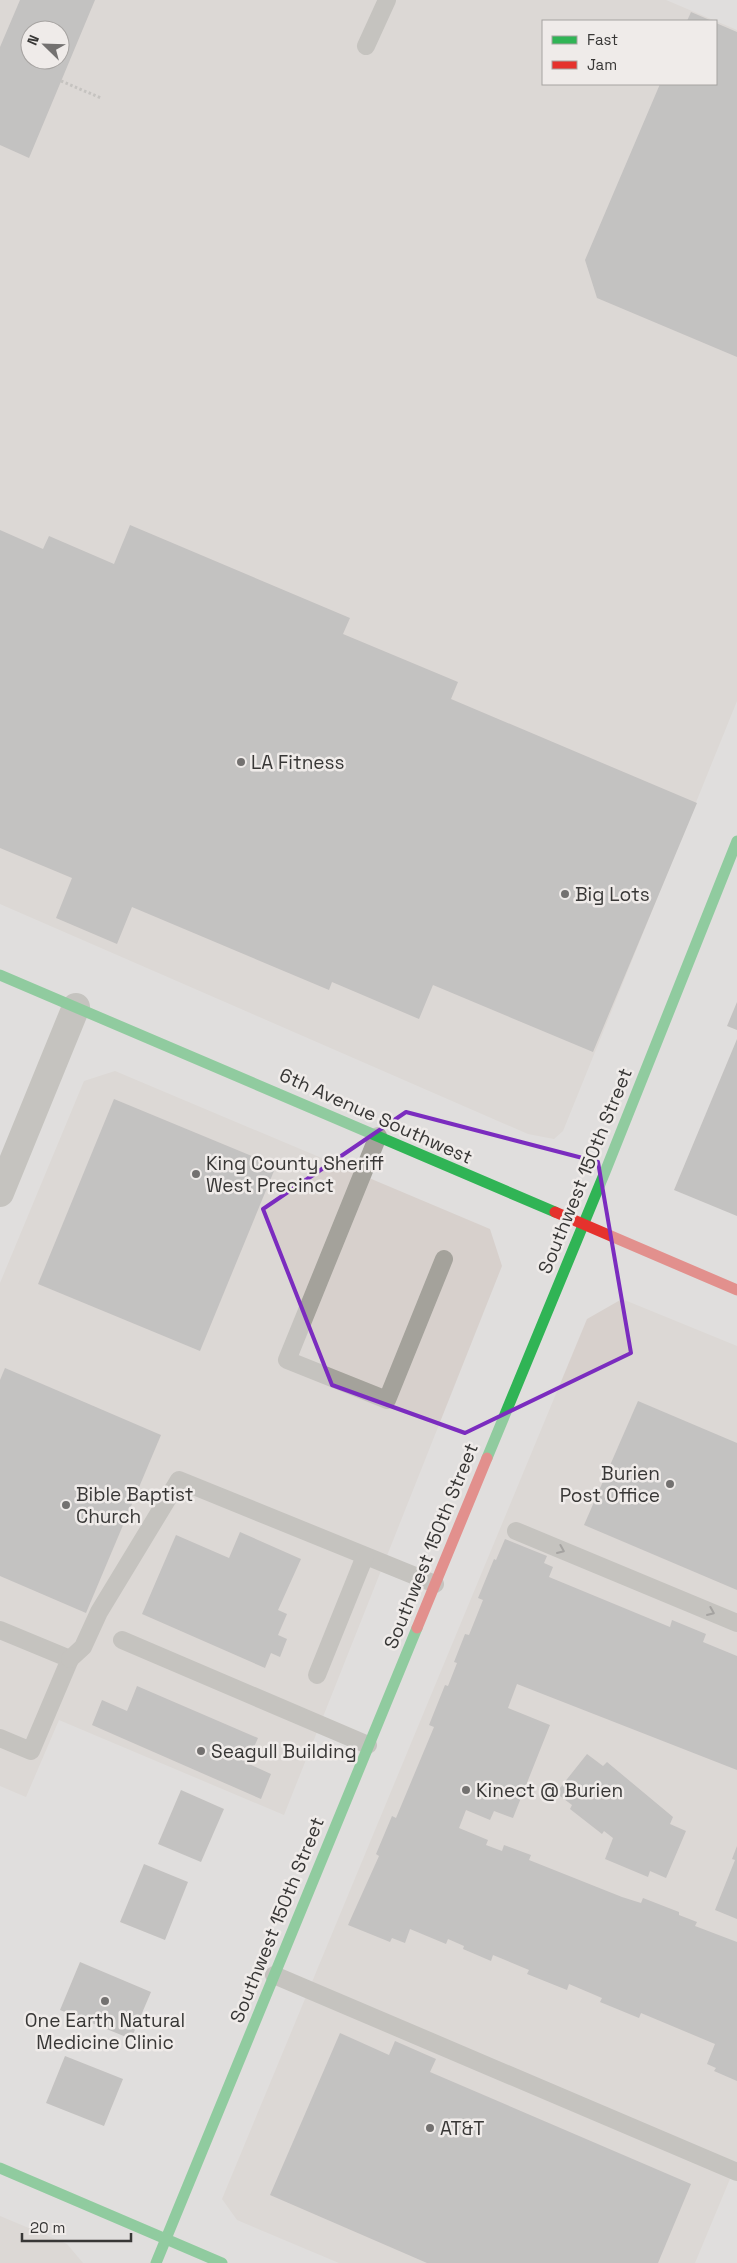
<svg xmlns="http://www.w3.org/2000/svg" width="737" height="2263" font-family="'Space Grotesk',sans-serif">
  <style>
    .built { fill: #d7d0cc; fill-rule: evenodd }
    .building { fill: #a19f9f; fill-rule: evenodd }
    .lines { fill: none; stroke-linecap: round; stroke-linejoin: round }
    .path { stroke: #a5a29d; stroke-width: 3; stroke-dasharray: 2.5 2.5; stroke-linecap: butt }
    .lane { stroke: #a4a29b; stroke-width: 18 }
    .street { stroke: #a4a29b; stroke-width: 28 }
    .fast { stroke: #30b455; stroke-width: 11 }
    .jam { stroke: #e5322d; stroke-width: 11 }
    .oneway { stroke: #5e5c59 }
    .marked { fill: none; stroke: #7b2cbf; stroke-width: 4; stroke-linejoin: round }
    .poi-dot { fill: #737170; stroke: #efebe9; stroke-width: 2 }
    .labels { text-anchor: middle; dominant-baseline: central; stroke-width: 5; stroke-linejoin: round; paint-order: stroke }
    .poi-label { font-size: 19px; fill: #383736; stroke: #efebe9; text-anchor: start }
    .street-label { font-size: 19px; fill: #383736; stroke: #efebe9 }
  </style>
  <rect width="100%" height="100%" fill="#e0dedd"/>
  <g class="built">
    <path d="M0,0H666L737,30V701L563,1131L554,1139L528,1134L0,904ZM543,21H716V84H543ZM30,30H60V60H30Z"/>
    <polygon points="115,1071 490,1229 502,1266 284,1815 59,1720 26,1797 0,1786 0,1283 84,1081"/>
    <polygon points="622,1299 737,1346 737,2162 695,2263 339,2263 237,2220 222,2199 587,1319"/>
    <polygon points="0,2216 67,2244 83,2263 0,2263"/>
  </g>
  <g class="building">
    <path d="M20,0H95L29,158L0,145V47ZM30,30H60V60H30Z"/>
    <polygon points="691,12 712,21 687,21"/>
    <polygon points="716,23 737,32 737,357 597,298 585,260 660,84 716,84"/>
    <polygon points="130,525 350,618 343,634 458,682 451,699 697,803 593,1052 433,985 419,1019 332,982 329,990 132,907 117,944 56,918 72,878 0,848 0,530 43,549 49,536 114,564"/>
    <polygon points="737,1002 737,1030 727,1026"/>
    <polygon points="737,1039 737,1216 674,1190"/>
    <polygon points="114,1099 276,1166 200,1351 38,1284"/>
    <polygon points="5,1368 161,1435 86,1613 0,1576 0,1380"/>
    <polygon points="638,1401 737,1443 737,1590 584,1525"/>
    <polygon points="240,1532 301,1559 278,1610 287,1614 278,1635 287,1639 280,1657 271,1653 265,1668 142,1614 176,1535 229,1558"/>
    <polygon points="505,1539 547,1556 544,1563 553,1567 549,1577 670,1627 672,1620 706,1634 703,1642 737,1656 737,1770 517,1684 508,1708 550,1725 513,1818 494,1811 490,1820 466,1810 459,1828 488,1840 486,1845 502,1851 504,1845 531,1855 529,1860 622,1897 641,1903 643,1898 679,1912 679,1915 697,1922 695,1926 737,1942 737,2081 714,2071 716,2068 707,2064 715,2044 641,2013 639,2018 600,2002 602,1998 569,1984 567,1990 527,1974 529,1970 493,1955 491,1961 463,1949 464,1946 448,1939 446,1944 410,1929 405,1943 392,1938 390,1942 348,1925 379,1856 376,1854 392,1816 396,1818 434,1727 429,1725 445,1685 448,1686 457,1663 454,1662 465,1634 469,1635 483,1600 478,1598 494,1559 496,1560"/>
    <polygon points="137,1686 258,1738 247,1763 271,1774 261,1799 92,1725 102,1700 127,1711"/>
    <polygon points="587,1754 603,1766 607,1762 673,1817 670,1824 686,1831 666,1878 650,1871 648,1877 605,1859 613,1838 604,1831 602,1834 570,1809 572,1805 556,1793"/>
    <polygon points="181,1790 224,1809 201,1862 158,1844"/>
    <polygon points="737,1846 737,1919 715,1910 735,1860 732,1859"/>
    <polygon points="144,1864 188,1882 165,1940 120,1922"/>
    <polygon points="80,1962 151,1992 131,2039 60,2010"/>
    <polygon points="340,2033 389,2055 395,2041 436,2059 430,2072 691,2184 658,2263 427,2263 270,2195"/>
    <polygon points="65,2056 123,2079 104,2126 46,2103"/>
  </g>
  <g class="lines">
    <polyline class="path" points="61,81 101,98"/>
    <g class="lane">
      <polyline points="366,46 387,0"/>
      <polyline points="378,1136 287,1360 387,1400 444,1259"/>
      <polyline points="516,1531 737,1623"/>
      <polyline points="0,1630 70,1659 31,1751 0,1738"/>
      <polyline points="122,1640 368,1745"/>
      <polyline points="70,1659 83,1647 99,1612 179,1480 435,1584"/>
      <polyline points="317,1675 365,1556"/>
      <polyline points="274,1975 737,2172"/>
    </g>
    <polyline class="street" points="0,1193 76,1007"/>
    <g class="fast">
      <polyline points="0,975 555,1212"/>
      <polyline points="487,1458 605,1172 737,841"/>
      <polyline points="0,2168 222,2263"/>
      <polyline points="156,2263 417,1628"/>
    </g>
    <g class="jam">
      <polyline points="555,1212 737,1290"/>
      <polyline points="417,1628 487,1458"/>
    </g>
  </g>
  <defs><path id="oneway-chevron" d="M-2-3.5L2.5 0L-2 3.5" fill="none" stroke-width="1.6" stroke-linecap="round" stroke-linejoin="round" transform="scale(1.25)"/></defs>
  <g class="oneway">
    <use href="#oneway-chevron" transform="translate(561 1550) rotate(23)"/>
    <use href="#oneway-chevron" transform="translate(711 1612) rotate(23)"/>
  </g>
  <path d="M0 0H737V2263H0ZM406,1112L598,1162L631,1353L465,1433L332,1385L263,1209Z" fill="#e0dedd" fill-opacity=".55" fill-rule="evenodd"/>
  <path class="marked" d="M406,1112L598,1162L631,1353L465,1433L332,1385L263,1209Z"/>
  <g class="poi-dot">
    <circle cx="241" cy="762" r="5"/>
    <circle cx="565" cy="894" r="5"/>
    <circle cx="196" cy="1174" r="5"/>
    <circle cx="670" cy="1484" r="5"/>
    <circle cx="66" cy="1505" r="5"/>
    <circle cx="201" cy="1751" r="5"/>
    <circle cx="466" cy="1790" r="5"/>
    <circle cx="105" cy="2001" r="5"/>
    <circle cx="430" cy="2128" r="5"/>
  </g>
  <g class="labels">
    <g class="poi-label">
      <text x="251" y="762">LA Fitness</text>
      <text x="575" y="894">Big Lots</text>
      <text x="206" y="1163">King County Sheriff<tspan x="206" dy="22">West Precinct</tspan></text>
      <text x="660" y="1473" text-anchor="end">Burien<tspan x="660" dy="22">Post Office</tspan></text>
      <text x="76" y="1494">Bible Baptist<tspan x="76" dy="22">Church</tspan></text>
      <text x="211" y="1751">Seagull Building</text>
      <text x="476" y="1790">Kinect @ Burien</text>
      <text x="105" y="2020" text-anchor="middle">One Earth Natural<tspan x="105" dy="22">Medicine Clinic</tspan></text>
      <text x="440" y="2128">AT&amp;T</text>
    </g>
    <g class="street-label">
      <text transform="translate(376 1116) rotate(24)">6th Avenue Southwest</text>
      <text transform="translate(585 1171) rotate(-68)">Southwest 150th Street</text>
      <text transform="translate(431 1546) rotate(-68)">Southwest 150th Street</text>
      <text transform="translate(277 1920) rotate(-68)">Southwest 150th Street</text>
    </g>
  </g>
  <rect x="542" y="20" width="175" height="65" fill="#efebe9" stroke="#a6a3a1"/>
  <rect x="552" y="36" width="25" height="8" fill="#30b455" stroke="#a6a3a1"/>
  <text x="587" y="45" font-size="15" fill="#383736">Fast</text>
  <rect x="552" y="61" width="25" height="8" fill="#e5322d" stroke="#a6a3a1"/>
  <text x="587" y="70" font-size="15" fill="#383736">Jam</text>
  <g transform="translate(45 45) rotate(293)"><circle r="24" fill="#efebe9" stroke="#a6a3a1"/>
  <path d="M0-4L9 19L0 12L-9 19Z" fill="#737170"/>
  <text y="-8" font-size="14" font-weight="bold" text-anchor="middle" fill="#383736">N</text>
  </g>
  <path d="M22 2233v8h109v-8" fill="none" stroke="#383736" stroke-width="2.5"/>
  <text x="30" y="2233" font-size="15" fill="#383736" stroke="#efebe9" stroke-width="4" paint-order="stroke">20 m</text>
</svg>
